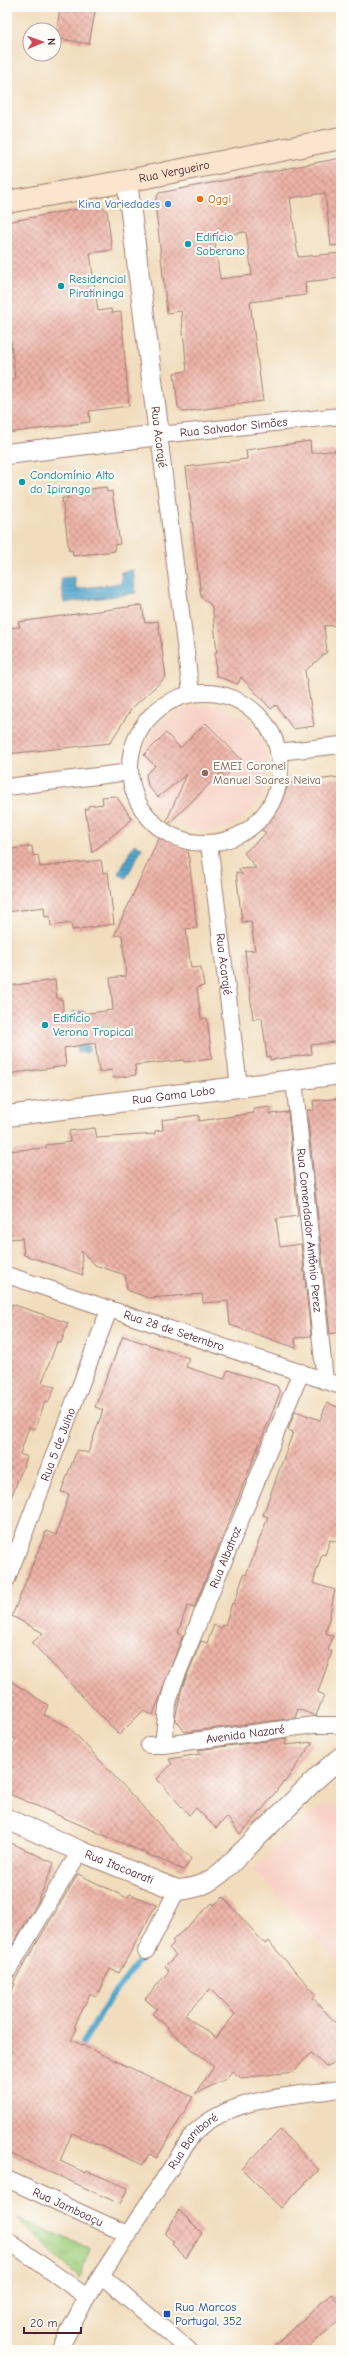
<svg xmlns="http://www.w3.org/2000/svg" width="348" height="2357" font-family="'Comic Neue',sans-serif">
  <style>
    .built { fill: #f7d1c6 }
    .grass { fill: url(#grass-tufts); stroke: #747653 }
    .water { fill: url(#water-rules); stroke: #4c627b }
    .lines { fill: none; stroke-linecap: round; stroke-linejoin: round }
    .stream { stroke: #4ea5cb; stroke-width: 5.5 }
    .building { fill: url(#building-cross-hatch); fill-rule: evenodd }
    .minor-casing { stroke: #9e7e74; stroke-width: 18 }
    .tertiary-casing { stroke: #9e7e74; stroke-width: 22 }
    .secondary-casing { stroke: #9e7e74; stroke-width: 24 }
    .minor { stroke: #fff; stroke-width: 16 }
    .tertiary { stroke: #fff; stroke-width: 20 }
    .secondary { stroke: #fbe5cf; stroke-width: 22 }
    .food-dot { fill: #e8710a; stroke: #fdfcf7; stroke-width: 1.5 }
    .shop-dot { fill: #3f7fe0; stroke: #fdfcf7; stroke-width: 1.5 }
    .culture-dot { fill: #0f9aa8; stroke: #fdfcf7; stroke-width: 1.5 }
    .education-dot { fill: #8d6e63; stroke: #fdfcf7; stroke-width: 1.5 }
    .transit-dot { fill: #1a4fb4; stroke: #fdfcf7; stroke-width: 1.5 }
    .labels { text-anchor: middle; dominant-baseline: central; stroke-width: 4; stroke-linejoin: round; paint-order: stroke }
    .street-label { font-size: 12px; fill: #4a1f2b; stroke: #fdfcf7 }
    .food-label { font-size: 12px; fill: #c56008; stroke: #fdfcf7; text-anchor: start }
    .shop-label { font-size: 12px; fill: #366cbe; stroke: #fdfcf7; text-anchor: end }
    .culture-label { font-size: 12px; fill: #0d838f; stroke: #fdfcf7; text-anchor: start }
    .education-label { font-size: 12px; fill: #785e54; stroke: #fdfcf7; text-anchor: start }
    .transit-label { font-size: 12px; fill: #164399; stroke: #fdfcf7; text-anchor: start }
  </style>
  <defs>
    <pattern id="grass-tufts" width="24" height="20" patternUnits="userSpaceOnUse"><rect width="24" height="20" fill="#9ecd7b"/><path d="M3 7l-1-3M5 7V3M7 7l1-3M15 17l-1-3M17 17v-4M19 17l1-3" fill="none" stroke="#83a665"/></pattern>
    <pattern id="water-rules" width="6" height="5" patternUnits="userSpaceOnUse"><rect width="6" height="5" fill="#4ea5cb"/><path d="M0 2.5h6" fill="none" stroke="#4386a5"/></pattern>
    <pattern id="building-cross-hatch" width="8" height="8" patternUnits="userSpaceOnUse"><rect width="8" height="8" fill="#edb3a7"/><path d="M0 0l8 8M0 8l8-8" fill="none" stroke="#c29188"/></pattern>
  </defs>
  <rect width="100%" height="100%" fill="#fdfcf7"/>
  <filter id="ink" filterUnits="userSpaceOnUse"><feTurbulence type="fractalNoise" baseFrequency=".025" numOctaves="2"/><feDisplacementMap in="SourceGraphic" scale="8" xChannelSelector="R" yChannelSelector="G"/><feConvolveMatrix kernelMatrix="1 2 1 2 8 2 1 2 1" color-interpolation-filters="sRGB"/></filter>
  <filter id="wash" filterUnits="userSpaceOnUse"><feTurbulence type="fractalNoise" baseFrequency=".012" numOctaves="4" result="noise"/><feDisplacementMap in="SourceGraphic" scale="16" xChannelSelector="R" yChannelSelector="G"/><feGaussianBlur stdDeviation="0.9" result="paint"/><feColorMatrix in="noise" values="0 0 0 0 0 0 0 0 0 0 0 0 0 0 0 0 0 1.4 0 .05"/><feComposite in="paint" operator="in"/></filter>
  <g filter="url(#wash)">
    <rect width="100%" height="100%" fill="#f1ddbd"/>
    <g class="built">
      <circle cx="205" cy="768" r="63"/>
      <polygon points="341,1804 341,1966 253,1869 320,1807"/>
    </g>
    <polygon class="grass" points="17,2218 89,2248 80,2279"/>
    <g class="water">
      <polygon points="133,570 136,593 64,603 61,578 75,577 76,589 122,583 121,572"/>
      <polygon points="134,844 142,848 126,878 118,874"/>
      <polygon points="84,1011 89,1052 78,1053 73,1012"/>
    </g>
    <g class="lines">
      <polyline class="stream" points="78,2051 111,1997 142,1958"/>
    </g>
    <g id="blocks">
      <g class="building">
        <polygon points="60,7 96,7 89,44 56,38"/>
        <path d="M341,158V245L331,246L325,193L290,198L298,257L341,253V278L305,282L306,295L250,302L263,401L183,412L178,407L174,373L187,371L181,311L167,313L155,201L159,193ZM246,232L252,275L220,279L214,236Z"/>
        <polygon points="99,205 107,211 112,250 90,253 98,311 111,309 112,313 121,312 129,406 89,411 90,422 7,433 7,380 15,379 11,342 7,343 7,222"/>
        <polygon points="310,441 311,453 341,450 341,625 324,626 327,652 305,671 314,726 293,729 276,705 271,709 241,677 238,684 216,676 215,652 217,652 213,613 211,605 201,597 186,467 247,459 246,450"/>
        <polygon points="106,487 107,492 112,491 120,544 114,545 115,551 73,556 72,550 69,551 62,498 68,498 67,492"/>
        <polygon points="142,605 145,623 158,621 166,677 132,708 110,743 7,754 7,628 20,627 18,622"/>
        <polygon points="206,723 242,760 225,777 221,773 163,829 187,774 158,797 148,786 146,774 155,766 144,755 166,733 180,748"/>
        <polygon points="341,777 341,946 338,946 341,976 341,1041 311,1045 312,1054 270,1060 270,1057 267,1057 262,1018 253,1019 245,951 255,950 251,921 242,922 236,872 243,875 238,869 256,868 244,853 266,833 258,827 276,803 280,805 289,783"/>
        <polygon points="116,796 132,819 92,853 85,809 88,809 88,806 103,804 102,797"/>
        <polygon points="160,836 188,849 197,928 186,929 191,968 201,967 204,986 197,987 201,1019 207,1018 212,1059 184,1062 184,1060 135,1065 136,1075 113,1078 112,1070 99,1072 95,1043 64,1048 66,1066 7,1074 7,986 55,980 57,999 62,999 64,1016 113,1010 110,978 126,976 122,935 114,936"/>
        <polygon points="32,846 33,856 38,855 40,867 101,860 103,873 108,872 114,924 72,930 71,923 51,926 50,916 45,917 44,907 7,912 7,850"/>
        <polygon points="341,1098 341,1332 330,1334 307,1110 314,1110 313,1101"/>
        <polygon points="270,1107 270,1114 288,1112 298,1216 276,1219 280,1247 301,1244 311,1336 295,1338 296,1348 230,1325 228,1301 203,1303 202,1294 149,1298 127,1290 125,1275 95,1265 81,1251 83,1275 24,1255 22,1238 8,1239 7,1151 46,1148 46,1145 70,1142 69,1131 95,1128 97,1138 155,1134 155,1131 163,1130 162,1120 199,1115 199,1121 254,1113 253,1109"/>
        <polygon points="12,1304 68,1323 61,1343 57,1342 42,1383 55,1387 48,1403 45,1402 35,1429 29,1427 20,1454 27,1457 8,1505 7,1317"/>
        <polygon points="123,1336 189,1358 186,1367 224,1379 228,1370 277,1386 280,1393 194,1608 187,1606 178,1633 183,1635 153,1715 143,1711 119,1735 32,1643 43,1633 12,1616 46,1531 56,1535 69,1494 61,1492 77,1450 88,1453 103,1410 95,1407"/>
        <polygon points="327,1403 341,1408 341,1542 330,1540 325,1555 322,1554 313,1583 335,1590 326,1633 333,1636 328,1650 332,1652 318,1692 324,1695 316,1716 298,1709 295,1718 185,1732 175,1719 182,1688 201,1641 207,1643 214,1625 221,1628 223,1625 225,1625 232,1603 234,1604 244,1574 246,1575 268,1517 263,1515 293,1432 288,1430 295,1411 320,1420"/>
        <polygon points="7,1679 48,1705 44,1715 69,1727 191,1859 184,1870 7,1793 7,1757 16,1739 7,1735"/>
        <polygon points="287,1738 285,1745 313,1742 284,1783 283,1782 259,1814 240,1834 227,1817 216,1828 196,1808 189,1815 157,1779 172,1764 169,1759 200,1754 198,1750"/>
        <polygon points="7,1841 54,1863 37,1904 7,1954"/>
        <polygon points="78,1874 127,1898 130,1894 156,1905 119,1973 110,1969 96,1997 90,1994 74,2027 77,2029 71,2040 193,2097 157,2158 149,2154 143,2165 72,2133 60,2161 86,2173 87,2171 128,2188 120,2204 7,2152 7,2001 15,1984 13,1983"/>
        <path d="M223,1897L265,1944L268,1941L316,1994L313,1998L341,2029V2058L326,2067L311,2053L293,2072L241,2078L232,2071L226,2079L195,2094L214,2067L167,2029L168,2027L152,2014L157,2009L145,1999L169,1971L165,1966L176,1955L169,1948L174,1943L172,1941L212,1903L214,1905ZM210,1989L235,2014L216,2038L185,2015Z"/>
        <polygon points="280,2130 319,2170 281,2208 242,2169"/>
        <polygon points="179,2210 202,2233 186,2258 172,2244 174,2242 165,2234"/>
        <polygon points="331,2294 341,2305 341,2318 306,2350 270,2350"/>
      </g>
    </g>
  </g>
  <g filter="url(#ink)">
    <use href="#blocks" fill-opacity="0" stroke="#9e7e74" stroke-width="1"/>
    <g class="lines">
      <g class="minor-casing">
        <g id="minor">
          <path id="s1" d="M191,693L159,435L341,416"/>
          <circle cx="205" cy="768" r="75"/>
          <polyline points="278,752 341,745"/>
          <polyline points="7,787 130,772"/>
          <path id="s2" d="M209,843L239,1086"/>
          <path id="s3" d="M294,1080L325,1381"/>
          <path id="s4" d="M7,1275L341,1386"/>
          <path id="s5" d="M7,1579L109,1310"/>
          <path id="s6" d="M149,1745H163L314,1725H341"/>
          <path id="s7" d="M163,1745L167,1707L173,1685L301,1372"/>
          <polyline points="146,1951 177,1890"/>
          <polyline points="7,1972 80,1851"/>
          <path id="s8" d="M7,2179L129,2235"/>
          <polyline points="7,2240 87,2297"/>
          <polyline points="102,2276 189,2350"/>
          <path id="s9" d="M59,2350L87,2297L193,2134C230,2097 291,2096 341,2089"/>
        </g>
      </g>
      <g class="tertiary-casing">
        <g id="tertiary">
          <polyline points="7,454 159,435 127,181"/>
          <path id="s10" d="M7,1116L341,1074"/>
          <path id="s11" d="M7,1819L80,1851L177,1890C196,1889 209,1883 223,1871L319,1776L341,1757"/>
        </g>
      </g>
      <g class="secondary-casing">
        <g id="secondary">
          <path id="s12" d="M7,202L127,181L341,138"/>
        </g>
      </g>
      <use href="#minor" class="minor"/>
      <use href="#tertiary" class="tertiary"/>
      <use href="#secondary" class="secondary"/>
    </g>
  </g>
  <circle class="food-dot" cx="200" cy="199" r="4"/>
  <circle class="shop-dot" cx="168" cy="204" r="4"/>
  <g class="culture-dot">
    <circle cx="188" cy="244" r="4"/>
    <circle cx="61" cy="286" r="4"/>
    <circle cx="22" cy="482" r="4"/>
    <circle cx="45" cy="1025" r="4"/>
  </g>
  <circle class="education-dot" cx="205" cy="773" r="4"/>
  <rect class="transit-dot" x="163" y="2310" width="8" height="8" rx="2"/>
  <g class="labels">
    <g class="street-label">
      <text stroke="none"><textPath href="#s12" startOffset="170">Rua Vergueiro</textPath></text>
      <text stroke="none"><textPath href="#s1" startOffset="335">Rua Salvador Simões</textPath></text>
      <text transform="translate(159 437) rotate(83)">Rua Acarajé</text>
      <text stroke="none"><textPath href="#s2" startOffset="122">Rua Acarajé</textPath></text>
      <text stroke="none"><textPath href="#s10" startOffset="168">Rua Gama Lobo</textPath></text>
      <text stroke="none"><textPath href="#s3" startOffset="151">Rua Comendador Antônio Perez</textPath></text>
      <text stroke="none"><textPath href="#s4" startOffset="176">Rua 28 de Setembro</textPath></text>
      <text stroke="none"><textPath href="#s5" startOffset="144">Rua 5 de Julho</textPath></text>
      <text stroke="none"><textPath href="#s7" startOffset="199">Rua Albatroz</textPath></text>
      <text stroke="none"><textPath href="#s6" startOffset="97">Avenida Nazaré</textPath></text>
      <text stroke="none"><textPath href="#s11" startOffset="122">Rua Itacoarati</textPath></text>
      <text stroke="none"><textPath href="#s9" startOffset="249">Rua Bamboré</textPath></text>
      <text stroke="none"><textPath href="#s8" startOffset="67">Rua Jamboaçu</textPath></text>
    </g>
    <g class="food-label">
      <text x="208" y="199">Oggi</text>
    </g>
    <g class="shop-label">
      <text x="160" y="204">Kina Variedades</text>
    </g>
    <g class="culture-label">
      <text x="196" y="237">Edifício<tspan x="196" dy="14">Soberano</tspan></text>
      <text x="69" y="279">Residencial<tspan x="69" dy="14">Piratininga</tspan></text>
      <text x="30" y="475">Condomínio Alto<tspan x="30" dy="14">do Ipiranga</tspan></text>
      <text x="53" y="1018">Edifício<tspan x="53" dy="14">Verona Tropical</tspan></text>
    </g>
    <g class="education-label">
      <text x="213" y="766">EMEI Coronel<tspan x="213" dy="14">Manuel Soares Neiva</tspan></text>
    </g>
    <g class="transit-label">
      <text x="175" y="2307">Rua Marcos<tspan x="175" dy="14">Portugal, 352</tspan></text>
    </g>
  </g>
  <rect width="348" height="2357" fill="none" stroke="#fdfcf7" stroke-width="24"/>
  <g transform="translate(42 42) rotate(88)"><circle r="19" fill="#fdfcf7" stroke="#b5a4a5"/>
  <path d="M0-3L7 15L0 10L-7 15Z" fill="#d1495b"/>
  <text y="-6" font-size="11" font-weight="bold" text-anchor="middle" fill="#4a1f2b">N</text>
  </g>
  <path d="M24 2327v6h57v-6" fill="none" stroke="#4a1f2b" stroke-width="2"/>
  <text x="30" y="2327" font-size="12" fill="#4a1f2b" stroke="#fdfcf7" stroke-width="3" paint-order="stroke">20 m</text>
</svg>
